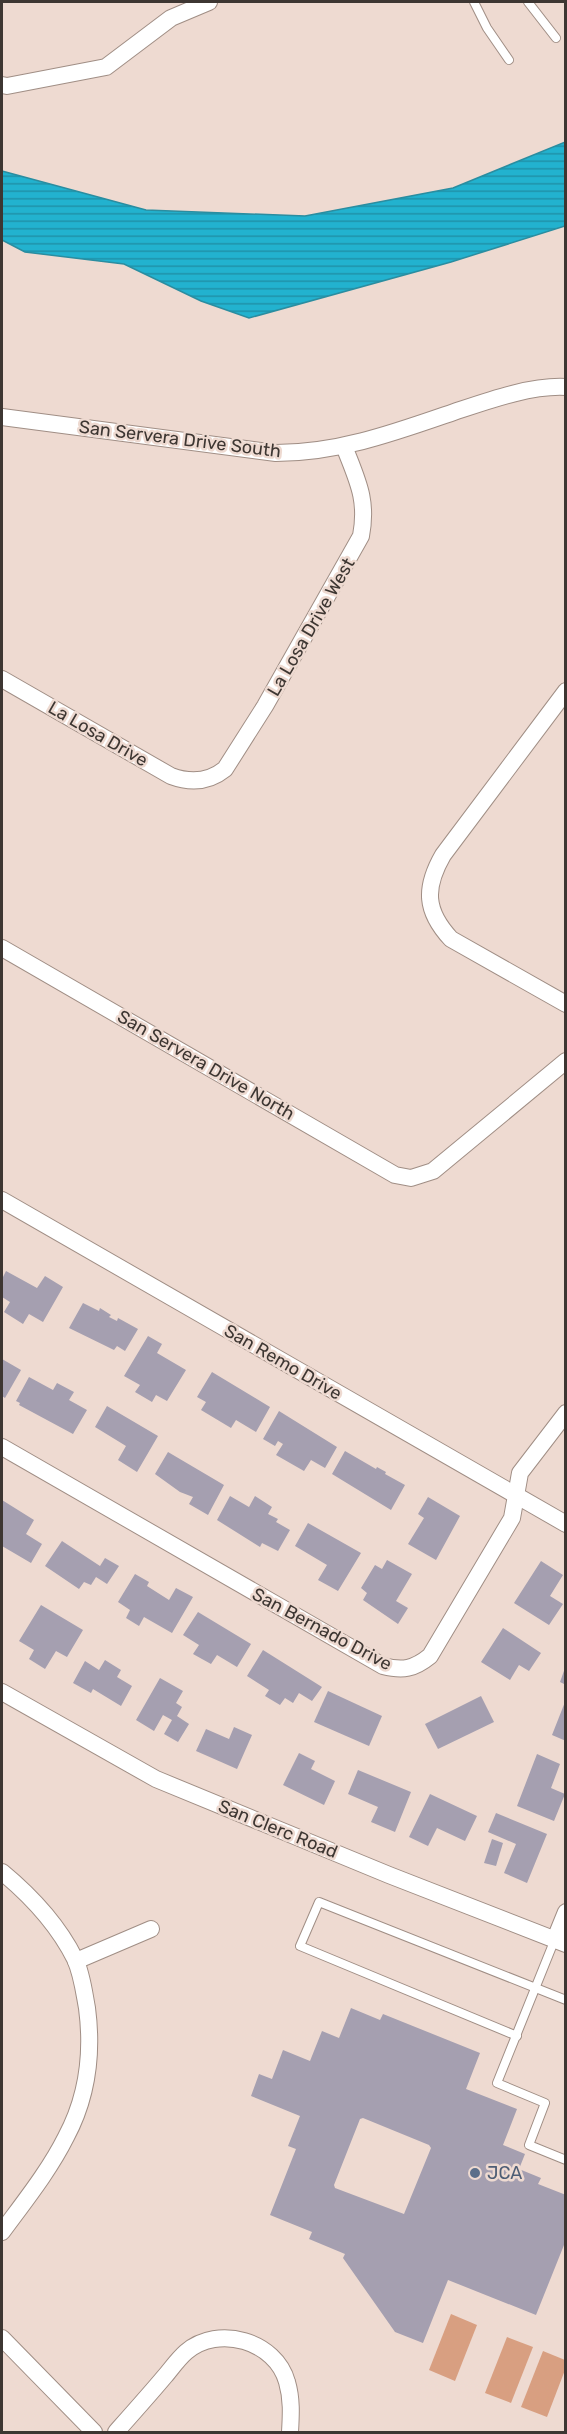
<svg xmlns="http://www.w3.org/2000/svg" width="567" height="2434" font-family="Rubik,sans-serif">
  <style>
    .park { fill: #d89f81 }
    .water { fill: url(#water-rules); stroke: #2a8da0; stroke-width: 1.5 }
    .building { fill: #a59fb0; fill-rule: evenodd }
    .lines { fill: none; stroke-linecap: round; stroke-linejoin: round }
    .lane-casing { stroke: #a08e85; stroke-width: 10 }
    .street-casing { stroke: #a08e85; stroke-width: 18 }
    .lane { stroke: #fff; stroke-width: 8 }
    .street { stroke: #fff; stroke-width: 16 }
    .service-dot { fill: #5c6f8a; stroke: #eedad1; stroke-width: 2 }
    .labels { text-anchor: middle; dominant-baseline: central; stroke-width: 5; stroke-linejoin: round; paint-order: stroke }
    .street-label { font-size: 18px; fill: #3d3632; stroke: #eedad1 }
    .service-label { font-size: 18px; fill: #4e5e75; stroke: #eedad1; text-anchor: start }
  </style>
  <defs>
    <pattern id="water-rules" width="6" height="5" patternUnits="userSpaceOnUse" patternTransform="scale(1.5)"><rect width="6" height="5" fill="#22b2cf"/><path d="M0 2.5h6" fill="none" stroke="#1f92a9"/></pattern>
  </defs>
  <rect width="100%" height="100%" fill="#eedad1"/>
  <g class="park">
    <polygon points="451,2314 477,2325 455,2381 429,2370"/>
    <polygon points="507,2337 533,2347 511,2403 485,2393"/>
    <polygon points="543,2351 565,2360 565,2370 547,2417 521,2407"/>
  </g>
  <polygon class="water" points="565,142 565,226 451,262 249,318 201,301 124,264 25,252 2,240 2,171 146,210 305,216 453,188"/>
  <g class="building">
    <polygon points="6,1271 37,1288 45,1276 63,1287 43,1322 29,1314 23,1324 4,1312 10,1302 2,1297 2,1279"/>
    <polygon points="83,1303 99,1311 100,1308 111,1315 109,1317 117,1321 118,1318 138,1329 125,1351 117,1346 114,1350 69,1328"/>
    <polygon points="148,1336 162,1344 157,1353 186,1370 167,1401 156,1395 152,1402 135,1392 140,1385 124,1376"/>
    <polygon points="2,1359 21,1370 5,1398 2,1396"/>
    <polygon points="212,1372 270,1407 256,1432 236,1420 231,1428 201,1410 206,1402 197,1397"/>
    <polygon points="29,1377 53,1390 57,1383 74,1392 69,1400 87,1410 73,1434 19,1405 20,1403 16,1401"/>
    <polygon points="107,1406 158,1436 137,1472 118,1460 126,1446 95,1427"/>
    <polygon points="279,1411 337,1447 325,1468 311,1460 304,1471 276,1455 283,1444 278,1441 275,1446 263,1439"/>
    <polygon points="345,1451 376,1469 377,1467 386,1472 385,1474 405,1485 391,1510 332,1474"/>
    <polygon points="168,1452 224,1485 208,1515 189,1504 193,1497 180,1492 155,1474"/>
    <polygon points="230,1496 249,1507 255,1496 272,1507 268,1514 278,1519 276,1522 290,1530 278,1551 262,1543 260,1547 217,1520"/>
    <polygon points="428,1497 460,1516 436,1560 408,1544 424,1518 418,1514"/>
    <polygon points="2,1500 34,1520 26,1534 42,1544 31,1563 2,1546"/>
    <polygon points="308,1523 361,1553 338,1591 318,1580 327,1565 295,1546"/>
    <polygon points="62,1541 100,1566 105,1558 119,1566 107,1584 96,1577 91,1585 84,1582 79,1589 45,1566"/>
    <polygon points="387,1560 412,1574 396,1601 408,1608 398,1624 363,1600 367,1593 361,1588 375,1565 382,1569"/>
    <polygon points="541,1561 563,1575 550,1596 563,1604 549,1625 514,1603"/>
    <polygon points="135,1574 149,1582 147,1586 169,1600 176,1588 193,1597 172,1633 144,1617 139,1626 126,1618 130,1610 118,1602"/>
    <polygon points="41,1605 83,1630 67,1657 56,1651 45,1669 29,1659 34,1650 19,1641"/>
    <polygon points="198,1612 251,1644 237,1667 217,1655 211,1664 193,1654 199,1645 183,1635"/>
    <polygon points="503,1628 541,1653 529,1671 519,1665 510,1680 481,1662"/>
    <polygon points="263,1650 322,1687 312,1701 299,1693 293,1703 285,1698 280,1705 265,1696 269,1690 247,1676"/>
    <polygon points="105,1660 121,1670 117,1677 132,1686 121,1706 93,1689 91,1693 73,1683 85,1661 99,1670"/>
    <polygon points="565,1668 566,1668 566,1685 560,1682"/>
    <polygon points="160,1678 183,1691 176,1703 182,1707 177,1716 189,1724 178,1742 164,1734 172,1720 163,1715 154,1731 136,1720"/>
    <polygon points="328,1691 382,1716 369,1746 314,1722"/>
    <polygon points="481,1696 494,1722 438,1749 425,1724"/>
    <polygon points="565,1702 566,1702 566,1741 552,1735"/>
    <polygon points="234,1727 252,1735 237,1769 196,1751 206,1729 229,1739"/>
    <polygon points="299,1753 315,1761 311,1769 335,1781 324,1805 283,1785"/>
    <polygon points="537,1754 560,1764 551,1788 565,1794 554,1821 517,1806"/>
    <polygon points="358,1770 411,1792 395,1832 371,1822 378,1807 348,1794"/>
    <polygon points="430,1794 477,1816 465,1841 437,1828 428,1846 409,1837"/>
    <polygon points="496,1813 547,1834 527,1883 504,1873 516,1844 488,1832"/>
    <polygon points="492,1839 503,1843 496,1866 484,1863"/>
    <path d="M351,2008L380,2020L383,2014L480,2053L466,2089L517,2109L503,2145L525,2154L519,2169L541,2178L538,2184L566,2195V2240L536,2315L448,2280L423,2343L395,2332L343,2258L345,2254L309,2239L312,2232L270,2215L296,2149L288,2146L300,2116L251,2096L259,2074L272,2079L283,2050L310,2061L322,2031L339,2038ZM363,2118L429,2145L431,2148L404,2214L335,2188L334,2185L360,2119Z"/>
  </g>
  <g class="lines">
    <g class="lane-casing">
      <g id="lane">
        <polyline points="474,2 487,28 509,60"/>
        <polyline points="528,2 556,38"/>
        <polyline points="555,1939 497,2083 545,2103 529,2145 566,2160"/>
        <polyline points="517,2036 300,1946 319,1902 566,2000"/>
      </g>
    </g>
    <g class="street-casing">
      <g id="street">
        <polyline points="2,85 7,86 106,67 171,18 209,2"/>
        <path d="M2,417L276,453C339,453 396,432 454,412C487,401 531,385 566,387"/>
        <path d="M2,679L171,776C190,783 209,782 225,769L265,706L361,536C368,499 357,480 344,446"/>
        <path d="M566,691L443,855C424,888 425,911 451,939L566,1004"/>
        <polyline points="2,948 395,1175 411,1178 433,1171 566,1061"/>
        <polyline points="2,1200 566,1524"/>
        <path d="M2,1447L383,1666C403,1671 414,1669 430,1656L512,1518L520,1473L566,1413"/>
        <polyline points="2,1692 156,1779 389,1875 566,1944"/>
        <path d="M2,1872C31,1896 58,1925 75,1959C82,1974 84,1992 87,2008C93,2054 88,2096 66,2137C49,2171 24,2202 2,2232"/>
        <polyline points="555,1939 566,1912"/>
        <polyline points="76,1961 151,1929"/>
        <polyline points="2,2338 94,2432"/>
        <path d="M116,2432C132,2414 149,2395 165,2376C171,2369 178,2359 186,2352C218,2324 276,2341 287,2382C292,2399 291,2415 290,2432"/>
      </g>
    </g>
    <use href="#lane" class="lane"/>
    <use href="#street" class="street"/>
  </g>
  <circle class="service-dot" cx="475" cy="2173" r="6"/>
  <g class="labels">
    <g class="street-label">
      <text transform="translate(180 439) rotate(7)">San Servera Drive South</text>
      <text transform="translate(311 627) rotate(-60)">La Losa Drive West</text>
      <text transform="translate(98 734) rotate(30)">La Losa Drive</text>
      <text transform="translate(206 1065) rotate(30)">San Servera Drive North</text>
      <text transform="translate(283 1362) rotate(30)">San Remo Drive</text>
      <text transform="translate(322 1629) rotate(28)">San Bernado Drive</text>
      <text transform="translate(278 1829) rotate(22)">San Clerc Road</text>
    </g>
    <g class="service-label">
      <text x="487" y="2173">JCA</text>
    </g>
  </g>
  <rect width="567" height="2434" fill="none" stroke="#3d3632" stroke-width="6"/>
</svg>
